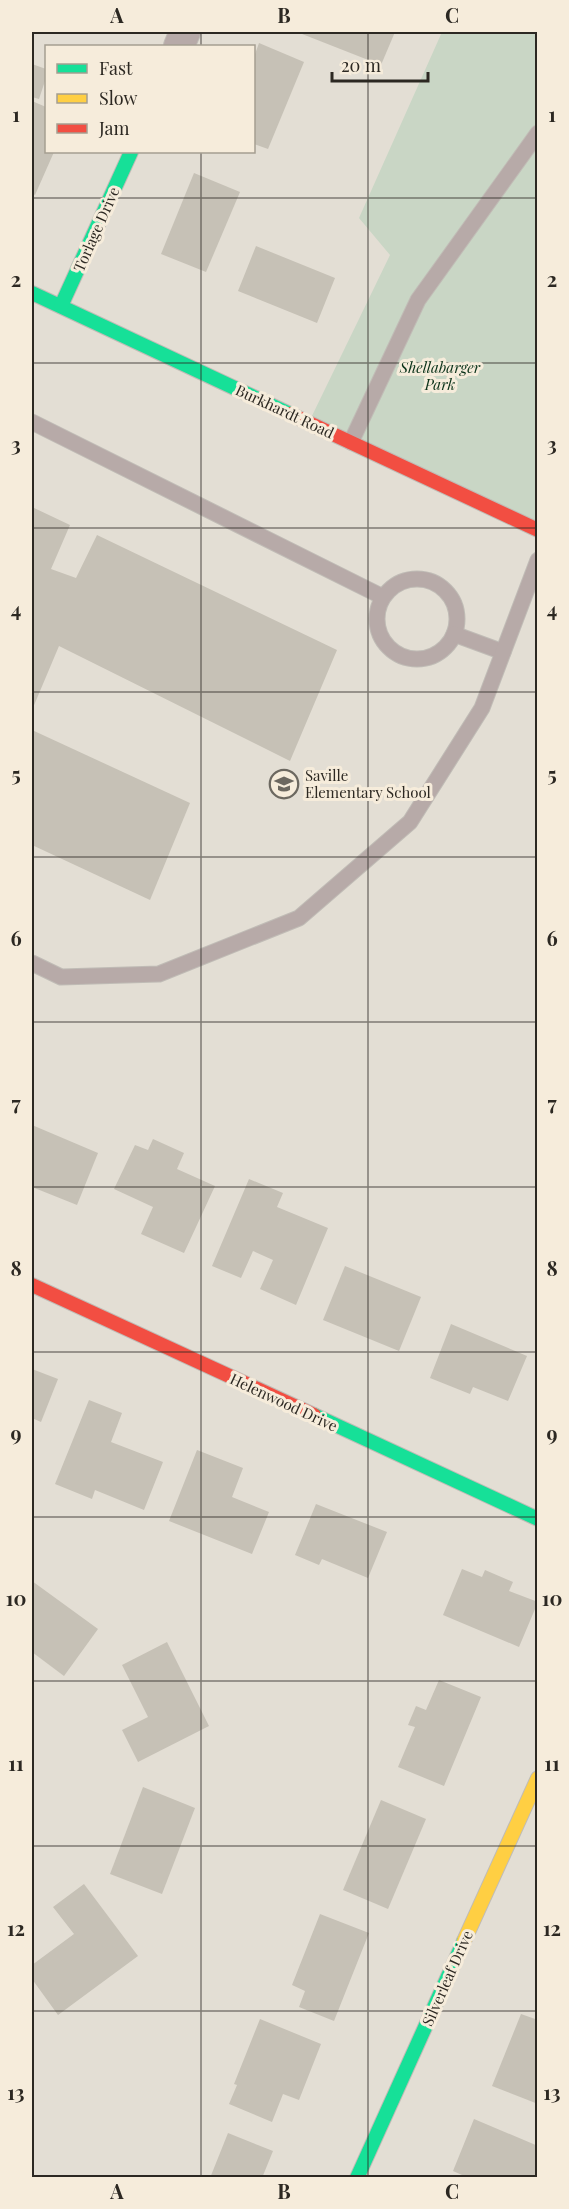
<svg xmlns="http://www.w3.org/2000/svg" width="569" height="2209" font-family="'Playfair Display',serif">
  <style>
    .green { fill: #c9d6c5 }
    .building { fill: #c6c1b6 }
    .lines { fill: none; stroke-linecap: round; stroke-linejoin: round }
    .lane-casing { stroke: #c0bcb6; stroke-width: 17 }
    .street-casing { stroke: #c0bcb6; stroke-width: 32 }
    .fast-casing { stroke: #c0bcb6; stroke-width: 16 }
    .slow-casing { stroke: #c0bcb6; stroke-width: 16 }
    .jam-casing { stroke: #c0bcb6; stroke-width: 16 }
    .lane { stroke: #b7aaa8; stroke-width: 15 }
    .street { stroke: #b7aaa8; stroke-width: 30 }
    .fast { stroke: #16e098; stroke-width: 14 }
    .slow { stroke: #ffcf43; stroke-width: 14 }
    .jam { stroke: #f24e42; stroke-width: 14 }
    .grid { fill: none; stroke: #2c2822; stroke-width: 1.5; stroke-opacity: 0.55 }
    .labels { text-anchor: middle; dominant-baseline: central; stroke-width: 6; stroke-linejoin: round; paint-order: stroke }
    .street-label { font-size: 15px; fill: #2c2822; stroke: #f6ecdb }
    .park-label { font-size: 15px; font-style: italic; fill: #0a3219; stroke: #f6ecdb }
    .poi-label { font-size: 15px; fill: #2c2822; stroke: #f6ecdb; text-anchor: start }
    .neatline { fill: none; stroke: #2c2822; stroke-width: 2 }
    .grid-label { font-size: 20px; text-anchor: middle; font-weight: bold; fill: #2c2822 }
  </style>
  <rect width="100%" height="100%" fill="#e3ded4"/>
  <polygon class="green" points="442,32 537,32 537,530 309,422 390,255 359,218"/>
  <g class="building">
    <polygon points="297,32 395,32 381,65"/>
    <polygon points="259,43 304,62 268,149 254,144 254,57"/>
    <polygon points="32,64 46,69 46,78 39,99 32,97"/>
    <polygon points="32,101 46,107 46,152 54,152 35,195 32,193"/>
    <polygon points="194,173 240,192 206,272 161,254"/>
    <polygon points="256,246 335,278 317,323 238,291"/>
    <polygon points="32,507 70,525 51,569 76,578 97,535 337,650 290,761 59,646 32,710"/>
    <polygon points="32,730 190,803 150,900 32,845"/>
    <polygon points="32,1125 98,1153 77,1205 32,1187"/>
    <polygon points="153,1139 184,1153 177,1169 215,1186 184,1253 141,1234 153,1207 114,1189 135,1145 148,1150"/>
    <polygon points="249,1179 283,1193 277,1207 328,1228 296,1305 260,1289 273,1260 253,1251 241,1278 212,1266"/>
    <polygon points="345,1266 421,1297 399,1351 323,1320"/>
    <polygon points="451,1324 527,1356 508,1401 473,1387 470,1394 430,1378"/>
    <polygon points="32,1369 58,1379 41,1422 32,1418"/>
    <polygon points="89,1400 122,1413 111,1442 163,1462 144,1510 95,1490 92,1499 55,1484"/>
    <polygon points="197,1450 243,1468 232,1497 269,1512 252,1554 169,1521"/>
    <polygon points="316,1504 387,1532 368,1578 322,1559 319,1565 295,1555"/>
    <polygon points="462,1569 482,1577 485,1570 513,1582 509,1591 538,1602 519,1647 443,1615"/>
    <polygon points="32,1581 98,1629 64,1676 32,1652"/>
    <polygon points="167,1642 209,1726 138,1762 122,1730 148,1717 122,1665"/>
    <polygon points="439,1680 481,1697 444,1786 398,1767 415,1727 408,1725 416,1706 426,1710"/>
    <polygon points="143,1787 195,1808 162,1894 110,1874"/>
    <polygon points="381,1800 426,1819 388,1909 343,1890"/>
    <polygon points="84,1884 138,1956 58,2015 32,1979 32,1965 74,1934 53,1907"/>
    <polygon points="320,1914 369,1933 334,2021 299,2007 305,1991 292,1985"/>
    <polygon points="521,2014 538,2020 538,2104 492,2086"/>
    <polygon points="260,2019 321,2044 299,2100 283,2094 272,2122 229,2104 237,2085 234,2084"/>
    <polygon points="474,2119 538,2146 538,2169 534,2178 461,2178 462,2175 453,2171"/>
    <polygon points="228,2133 273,2151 262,2178 210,2178"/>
  </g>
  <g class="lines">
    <g class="lane-casing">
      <g id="lane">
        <polyline points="32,422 383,597"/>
        <polyline points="351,442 418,300 538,133"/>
        <circle cx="417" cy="619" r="40"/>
        <polyline points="454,634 503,652"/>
        <polyline points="32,963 61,977 159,974 299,918 410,822 482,708 538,560"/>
      </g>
    </g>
    <g class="street-casing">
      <polyline id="street" points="179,46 185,32"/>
    </g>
    <g class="fast-casing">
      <g id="fast">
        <polyline points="32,293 290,414"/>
        <polyline points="61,306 131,152"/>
        <polyline points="314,1415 538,1519"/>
        <polyline points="357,2178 464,1941"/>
      </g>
    </g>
    <g class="slow-casing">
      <polyline id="slow" points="464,1941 538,1778"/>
    </g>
    <g class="jam-casing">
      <g id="jam">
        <polyline points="290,414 538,530"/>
        <polyline points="32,1285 314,1415"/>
      </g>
    </g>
    <use href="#lane" class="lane"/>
    <use href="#street" class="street"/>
    <use href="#fast" class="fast"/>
    <use href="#slow" class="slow"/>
    <use href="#jam" class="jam"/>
  </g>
  <path class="grid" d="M201,32V46M368,32V2178M201,152V2178M32,198H538M32,363H538M32,528H538M32,692H538M32,857H538M32,1022H538M32,1187H538M32,1352H538M32,1517H538M32,1681H538M32,1846H538M32,2011H538"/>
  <defs>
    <g id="school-ring" transform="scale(1.5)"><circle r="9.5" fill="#f6ecdb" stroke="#6c6860" stroke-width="1.5"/><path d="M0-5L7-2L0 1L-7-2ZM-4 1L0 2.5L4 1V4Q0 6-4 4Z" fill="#6c6860"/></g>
  </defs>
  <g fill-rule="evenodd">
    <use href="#school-ring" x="284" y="784"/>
  </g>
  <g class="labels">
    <g class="street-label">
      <text transform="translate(96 229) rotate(-66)">Torlage Drive</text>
      <text transform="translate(285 411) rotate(25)">Burkhardt Road</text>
      <text transform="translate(284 1402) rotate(25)">Helenwood Drive</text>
      <text transform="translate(447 1978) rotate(-66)">Silverleaf Drive</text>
    </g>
    <g class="park-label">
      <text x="440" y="367">Shellabarger<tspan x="440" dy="17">Park</tspan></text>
    </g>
    <g class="poi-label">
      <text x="305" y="775">Saville<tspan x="305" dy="17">Elementary School</tspan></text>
    </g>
  </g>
  <rect width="569" height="2209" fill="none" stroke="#f6ecdb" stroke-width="66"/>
  <rect x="45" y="45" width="210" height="108" fill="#f6ecdb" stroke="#a59e91" stroke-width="1.5"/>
  <rect x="57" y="64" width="30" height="9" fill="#16e098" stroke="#a59e91" stroke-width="1.5"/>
  <text x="99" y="75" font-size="18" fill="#2c2822">Fast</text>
  <rect x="57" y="94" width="30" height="9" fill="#ffcf43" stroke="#a59e91" stroke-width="1.5"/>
  <text x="99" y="105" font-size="18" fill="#2c2822">Slow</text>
  <rect x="57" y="124" width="30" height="9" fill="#f24e42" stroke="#a59e91" stroke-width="1.5"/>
  <text x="99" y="135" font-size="18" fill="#2c2822">Jam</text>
  <path d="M332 72v9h96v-9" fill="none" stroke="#2c2822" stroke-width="3"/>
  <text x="341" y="72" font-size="18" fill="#2c2822" stroke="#f6ecdb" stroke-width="4.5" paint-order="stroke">20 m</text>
  <rect x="33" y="33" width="503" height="2143" class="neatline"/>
  <g class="grid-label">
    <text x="117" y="23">A</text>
    <text x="284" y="23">B</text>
    <text x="452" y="23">C</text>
    <text x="16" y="122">1</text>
    <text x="552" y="122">1</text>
    <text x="16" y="287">2</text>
    <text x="552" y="287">2</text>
    <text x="16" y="452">3</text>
    <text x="552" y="452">3</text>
    <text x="16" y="617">4</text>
    <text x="552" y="617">4</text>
    <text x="16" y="782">5</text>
    <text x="552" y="782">5</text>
    <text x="16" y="946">6</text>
    <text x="552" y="946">6</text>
    <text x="16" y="1111">7</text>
    <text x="552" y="1111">7</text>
    <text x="16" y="1276">8</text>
    <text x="552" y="1276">8</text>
    <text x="16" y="1441">9</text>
    <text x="552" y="1441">9</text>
    <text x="16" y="1606">10</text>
    <text x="552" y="1606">10</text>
    <text x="16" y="1771">11</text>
    <text x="552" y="1771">11</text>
    <text x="16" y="1936">12</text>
    <text x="552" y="1936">12</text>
    <text x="16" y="2100">13</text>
    <text x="552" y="2100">13</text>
    <text x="117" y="2199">A</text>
    <text x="284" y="2199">B</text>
    <text x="452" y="2199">C</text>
  </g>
</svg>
